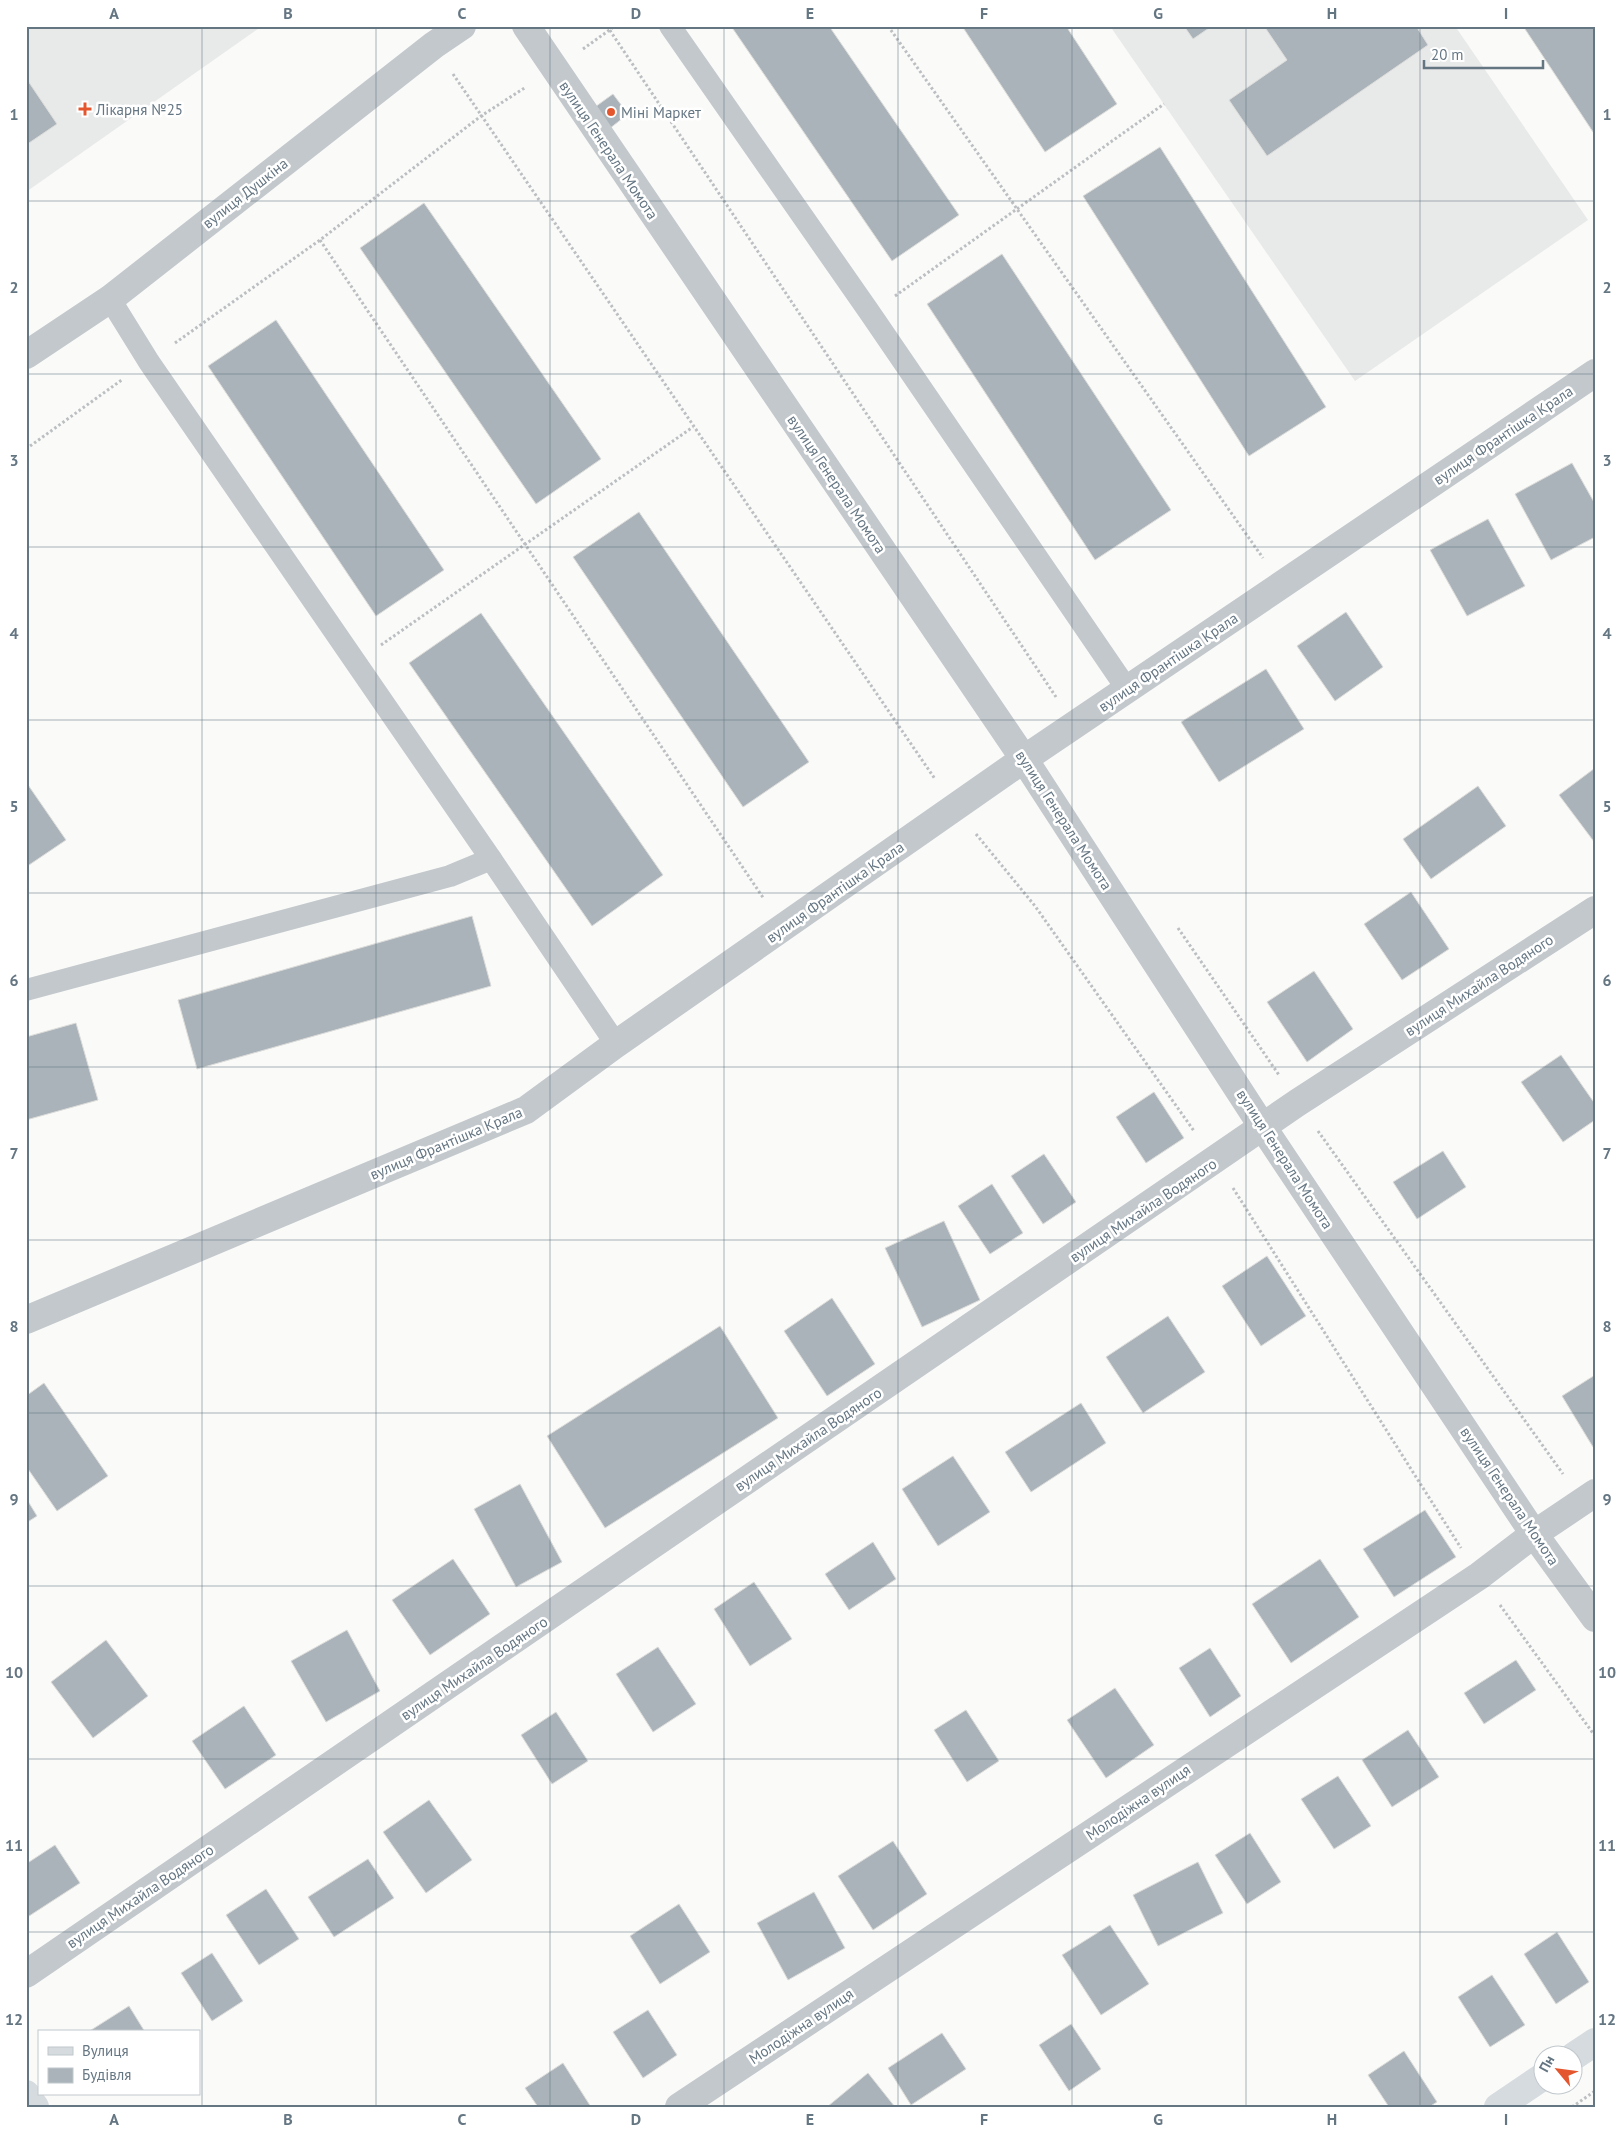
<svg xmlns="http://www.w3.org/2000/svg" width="1621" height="2133" font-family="'PT Sans',sans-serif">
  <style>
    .built { fill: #e8e9e9 }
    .building { fill: #aab3b9; stroke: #dcdcda }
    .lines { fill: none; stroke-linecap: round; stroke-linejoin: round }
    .path { stroke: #bbbfc2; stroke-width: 3; stroke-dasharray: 2.5 2.5; stroke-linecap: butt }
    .lane { stroke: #c3c8cc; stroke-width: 22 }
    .street { stroke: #c3c8cc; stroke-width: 28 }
    .secondary { stroke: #d6dbdf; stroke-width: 28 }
    .grid { fill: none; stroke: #657683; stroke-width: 1; stroke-opacity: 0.55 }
    .poi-dot { fill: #e4572e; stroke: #fff; stroke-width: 2 }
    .labels { text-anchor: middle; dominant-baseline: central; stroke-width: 5; stroke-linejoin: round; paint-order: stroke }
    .poi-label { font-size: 15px; fill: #657683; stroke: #fff; text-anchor: start }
    .street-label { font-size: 15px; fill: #657683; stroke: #fff }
    .neatline { fill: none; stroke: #657683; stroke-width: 2 }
    .grid-label { font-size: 16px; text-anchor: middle; font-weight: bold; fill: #657683 }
  </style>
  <rect width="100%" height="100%" fill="#fafaf8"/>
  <g class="built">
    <polygon points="26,26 262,26 26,192"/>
    <polygon points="1110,26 1455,26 1588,220 1355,381"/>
  </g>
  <g class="building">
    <polygon points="731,26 829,26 959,215 892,261"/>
    <polygon points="962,26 1066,26 1117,104 1045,152"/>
    <polygon points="1184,26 1212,26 1193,39"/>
    <polygon points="1264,26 1338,28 1416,26 1428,45 1267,156 1229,100 1287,60"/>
    <polygon points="1523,26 1595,26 1595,135"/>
    <polygon points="26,78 57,124 26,145"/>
    <polygon points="613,94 628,114 609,129 595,107"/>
    <polygon points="1160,147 1326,407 1249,456 1083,196"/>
    <polygon points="424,203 601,459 536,504 360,248"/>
    <polygon points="1002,254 1171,510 1095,560 927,304"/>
    <polygon points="276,320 444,570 376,616 208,366"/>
    <polygon points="1572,463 1595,504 1595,537 1551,560 1515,494"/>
    <polygon points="639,512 809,762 743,807 573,557"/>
    <polygon points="1488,519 1525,586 1467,616 1430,550"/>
    <polygon points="1346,612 1383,667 1335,701 1297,646"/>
    <polygon points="481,613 663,875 592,926 409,663"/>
    <polygon points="1266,669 1304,729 1219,782 1181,722"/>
    <polygon points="1595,768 1595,843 1559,795"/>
    <polygon points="26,782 66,840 26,867"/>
    <polygon points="1478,786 1506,826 1431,879 1403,839"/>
    <polygon points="1411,892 1449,949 1402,980 1364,924"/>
    <polygon points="472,916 491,986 197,1069 178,1000"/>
    <polygon points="1314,971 1353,1029 1307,1062 1267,1002"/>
    <polygon points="76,1023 98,1100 26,1120 26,1037"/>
    <polygon points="1561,1055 1595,1104 1595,1120 1563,1142 1521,1082"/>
    <polygon points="1154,1092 1184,1138 1146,1163 1116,1117"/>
    <polygon points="1443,1151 1466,1187 1417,1219 1393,1182"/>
    <polygon points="1044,1154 1076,1202 1043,1224 1011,1176"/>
    <polygon points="992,1184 1023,1233 990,1254 958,1206"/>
    <polygon points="944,1221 980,1300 922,1327 885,1248"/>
    <polygon points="1267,1256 1306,1316 1261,1346 1222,1286"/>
    <polygon points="832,1298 875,1364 827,1396 784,1331"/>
    <polygon points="1168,1316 1205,1372 1143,1413 1106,1357"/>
    <polygon points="720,1326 778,1418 605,1528 547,1436"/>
    <polygon points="1595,1375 1595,1445 1593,1447 1562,1396"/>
    <polygon points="44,1383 108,1476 57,1511 26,1466 26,1396"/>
    <polygon points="1081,1403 1106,1443 1031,1492 1005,1452"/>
    <polygon points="953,1456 990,1512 938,1546 902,1489"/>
    <polygon points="520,1484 562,1562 516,1587 474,1509"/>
    <polygon points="26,1498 37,1516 26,1523"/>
    <polygon points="1425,1510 1456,1557 1394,1597 1363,1549"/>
    <polygon points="873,1542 896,1579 849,1610 825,1574"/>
    <polygon points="453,1559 490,1614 430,1655 392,1600"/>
    <polygon points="1320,1559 1359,1617 1291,1663 1252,1604"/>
    <polygon points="754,1582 792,1639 750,1666 714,1609"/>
    <polygon points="347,1630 380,1691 326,1722 291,1661"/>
    <polygon points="106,1640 148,1696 93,1738 51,1682"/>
    <polygon points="658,1647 696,1704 653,1732 616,1674"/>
    <polygon points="1210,1648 1241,1696 1210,1717 1179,1668"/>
    <polygon points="1516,1660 1536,1690 1484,1724 1464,1693"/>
    <polygon points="1115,1688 1154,1745 1106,1778 1067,1720"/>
    <polygon points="244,1706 276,1755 225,1789 192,1741"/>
    <polygon points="966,1710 999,1761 967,1782 934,1730"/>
    <polygon points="556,1712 588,1761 552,1784 521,1735"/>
    <polygon points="1408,1730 1439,1777 1392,1807 1362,1760"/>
    <polygon points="1338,1776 1371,1826 1334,1849 1301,1799"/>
    <polygon points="429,1800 472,1860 426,1893 383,1832"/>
    <polygon points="1250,1833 1281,1882 1247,1904 1215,1855"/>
    <polygon points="893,1841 927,1894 873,1930 838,1876"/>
    <polygon points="55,1845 80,1883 26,1918 26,1864"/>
    <polygon points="368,1859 394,1898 334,1937 308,1897"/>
    <polygon points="1198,1862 1223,1913 1158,1946 1133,1895"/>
    <polygon points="266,1889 299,1939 259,1965 226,1915"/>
    <polygon points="814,1892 845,1948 788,1980 757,1923"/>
    <polygon points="679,1904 710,1952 660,1984 630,1936"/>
    <polygon points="1110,1925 1149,1984 1101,2015 1062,1955"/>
    <polygon points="1557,1932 1589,1982 1556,2004 1524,1954"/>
    <polygon points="212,1953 243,2001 212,2021 181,1973"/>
    <polygon points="1492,1975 1525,2025 1490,2047 1458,1997"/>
    <polygon points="129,2006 145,2032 88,2032"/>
    <polygon points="648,2010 677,2055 643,2078 613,2032"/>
    <polygon points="1071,2024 1101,2069 1069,2091 1039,2045"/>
    <polygon points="942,2033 966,2069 911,2105 888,2068"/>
    <polygon points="1404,2051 1437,2102 1429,2107 1389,2107 1368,2075"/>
    <polygon points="563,2063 591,2107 538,2107 525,2088"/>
    <polygon points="868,2073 895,2107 827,2107"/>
  </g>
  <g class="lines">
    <g class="path">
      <polyline points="607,26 1056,697"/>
      <polyline points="888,26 1263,558"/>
      <polyline points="583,49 615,26"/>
      <polyline points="453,74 935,779"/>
      <polyline points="320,240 764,899"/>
      <polyline points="895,296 1164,104"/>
      <polyline points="175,343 320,240 481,116 526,87"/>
      <polyline points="26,449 123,379"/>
      <polyline points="381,645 693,427"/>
      <polyline points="976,834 1035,906 1194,1131"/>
      <polyline points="1178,928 1279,1075"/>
      <polyline points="1318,1131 1563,1474"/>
      <polyline points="1233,1188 1461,1548"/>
      <polyline points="1500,1605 1595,1736"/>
      <polyline points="1572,2107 1595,2091"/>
    </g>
    <g class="lane">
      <polyline points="670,26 870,313 1127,689"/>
      <polyline points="110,299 149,362 491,859 616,1044"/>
      <polyline points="26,990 450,876 491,859"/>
    </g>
    <g class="street">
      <polyline points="526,26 1024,759 1262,1126 1534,1534 1595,1618"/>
      <polyline points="26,355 110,299 434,45 462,26"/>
      <polyline points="26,1320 526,1110 616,1044 1024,759 1595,373"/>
      <polyline points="26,1974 1297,1103 1595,910"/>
      <polyline points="679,2107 1479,1576 1534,1534 1595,1493"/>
    </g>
    <g class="secondary">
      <polyline points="1574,2056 1595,2042"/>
      <polyline points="26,2094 35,2107"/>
      <polyline points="1498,2107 1544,2076"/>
    </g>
  </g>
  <path class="grid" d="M202,26V2107M376,26V2107M550,26V2107M724,26V2107M898,26V2107M1072,26V2107M1246,26V2107M1420,26V2107M26,201H1595M26,374H1595M26,547H1595M26,720H1595M26,893H1595M26,1067H1595M26,1240H1595M26,1413H1595M26,1586H1595M26,1759H1595M26,1932H1595"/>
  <g class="poi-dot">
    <path d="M82.5 101.5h5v5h5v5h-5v5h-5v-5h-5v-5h5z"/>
    <circle cx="611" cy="112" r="5"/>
  </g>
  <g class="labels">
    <g class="poi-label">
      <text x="96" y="109">Лікарня №25</text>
      <text x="621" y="112">Міні Маркет</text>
    </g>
    <g class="street-label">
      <text transform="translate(609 150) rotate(56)">вулиця Генерала Момота</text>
      <text transform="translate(245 193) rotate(-38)">вулиця Душкіна</text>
      <text transform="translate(1503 435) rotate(-34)">вулиця Франтішка Крала</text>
      <text transform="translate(837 484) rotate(56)">вулиця Генерала Момота</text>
      <text transform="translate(1168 662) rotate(-34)">вулиця Франтішка Крала</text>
      <text transform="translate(1064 820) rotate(57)">вулиця Генерала Момота</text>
      <text transform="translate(835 892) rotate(-35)">вулиця Франтішка Крала</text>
      <text transform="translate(1479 985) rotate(-33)">вулиця Михайла Водяного</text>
      <text transform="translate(446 1143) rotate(-23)">вулиця Франтішка Крала</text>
      <text transform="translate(1285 1159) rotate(57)">вулиця Генерала Момота</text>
      <text transform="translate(1143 1210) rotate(-34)">вулиця Михайла Водяного</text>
      <text transform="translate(808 1439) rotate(-34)">вулиця Михайла Водяного</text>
      <text transform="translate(1510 1496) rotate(56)">вулиця Генерала Момота</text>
      <text transform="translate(474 1668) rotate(-34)">вулиця Михайла Водяного</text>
      <text transform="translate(1138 1802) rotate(-34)">Молодіжна вулиця</text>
      <text transform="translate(140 1896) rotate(-34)">вулиця Михайла Водяного</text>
      <text transform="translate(801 2026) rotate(-34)">Молодіжна вулиця</text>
    </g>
  </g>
  <rect width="1621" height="2133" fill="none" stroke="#ffffff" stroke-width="55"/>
  <rect x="38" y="2030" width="162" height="65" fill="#ffffff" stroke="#c1c8cd"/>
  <rect x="48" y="2047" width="25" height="8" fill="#d6dbdf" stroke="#c1c8cd"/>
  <text x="82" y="2056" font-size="15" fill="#657683">Вулиця</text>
  <rect x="48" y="2068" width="25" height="15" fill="#aab3b9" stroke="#c1c8cd"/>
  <text x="82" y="2080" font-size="15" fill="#657683">Будівля</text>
  <g transform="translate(1558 2070) rotate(299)"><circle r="24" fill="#ffffff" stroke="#c1c8cd"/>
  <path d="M0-4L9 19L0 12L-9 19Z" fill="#e4572e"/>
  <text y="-8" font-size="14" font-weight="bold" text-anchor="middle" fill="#657683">Пн</text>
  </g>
  <path d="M1424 60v8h119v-8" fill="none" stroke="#657683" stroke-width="2.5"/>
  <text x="1431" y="60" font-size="15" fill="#657683" stroke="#ffffff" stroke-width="4" paint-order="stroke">20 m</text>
  <rect x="28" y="28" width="1566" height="2078" class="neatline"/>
  <g class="grid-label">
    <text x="114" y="19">A</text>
    <text x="288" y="19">B</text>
    <text x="462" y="19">C</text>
    <text x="636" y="19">D</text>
    <text x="810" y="19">E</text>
    <text x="984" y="19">F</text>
    <text x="1158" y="19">G</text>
    <text x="1332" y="19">H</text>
    <text x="1506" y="19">I</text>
    <text x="14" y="120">1</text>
    <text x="1607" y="120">1</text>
    <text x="14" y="293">2</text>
    <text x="1607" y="293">2</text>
    <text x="14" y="466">3</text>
    <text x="1607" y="466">3</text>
    <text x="14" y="639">4</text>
    <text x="1607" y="639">4</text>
    <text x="14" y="812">5</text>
    <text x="1607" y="812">5</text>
    <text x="14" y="986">6</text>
    <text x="1607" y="986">6</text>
    <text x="14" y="1159">7</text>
    <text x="1607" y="1159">7</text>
    <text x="14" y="1332">8</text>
    <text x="1607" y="1332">8</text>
    <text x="14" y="1505">9</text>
    <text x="1607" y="1505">9</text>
    <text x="14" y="1678">10</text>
    <text x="1607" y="1678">10</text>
    <text x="14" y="1851">11</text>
    <text x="1607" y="1851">11</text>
    <text x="14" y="2025">12</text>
    <text x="1607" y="2025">12</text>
    <text x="114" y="2125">A</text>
    <text x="288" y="2125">B</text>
    <text x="462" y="2125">C</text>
    <text x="636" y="2125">D</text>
    <text x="810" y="2125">E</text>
    <text x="984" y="2125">F</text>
    <text x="1158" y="2125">G</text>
    <text x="1332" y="2125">H</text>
    <text x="1506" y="2125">I</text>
  </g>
</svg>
